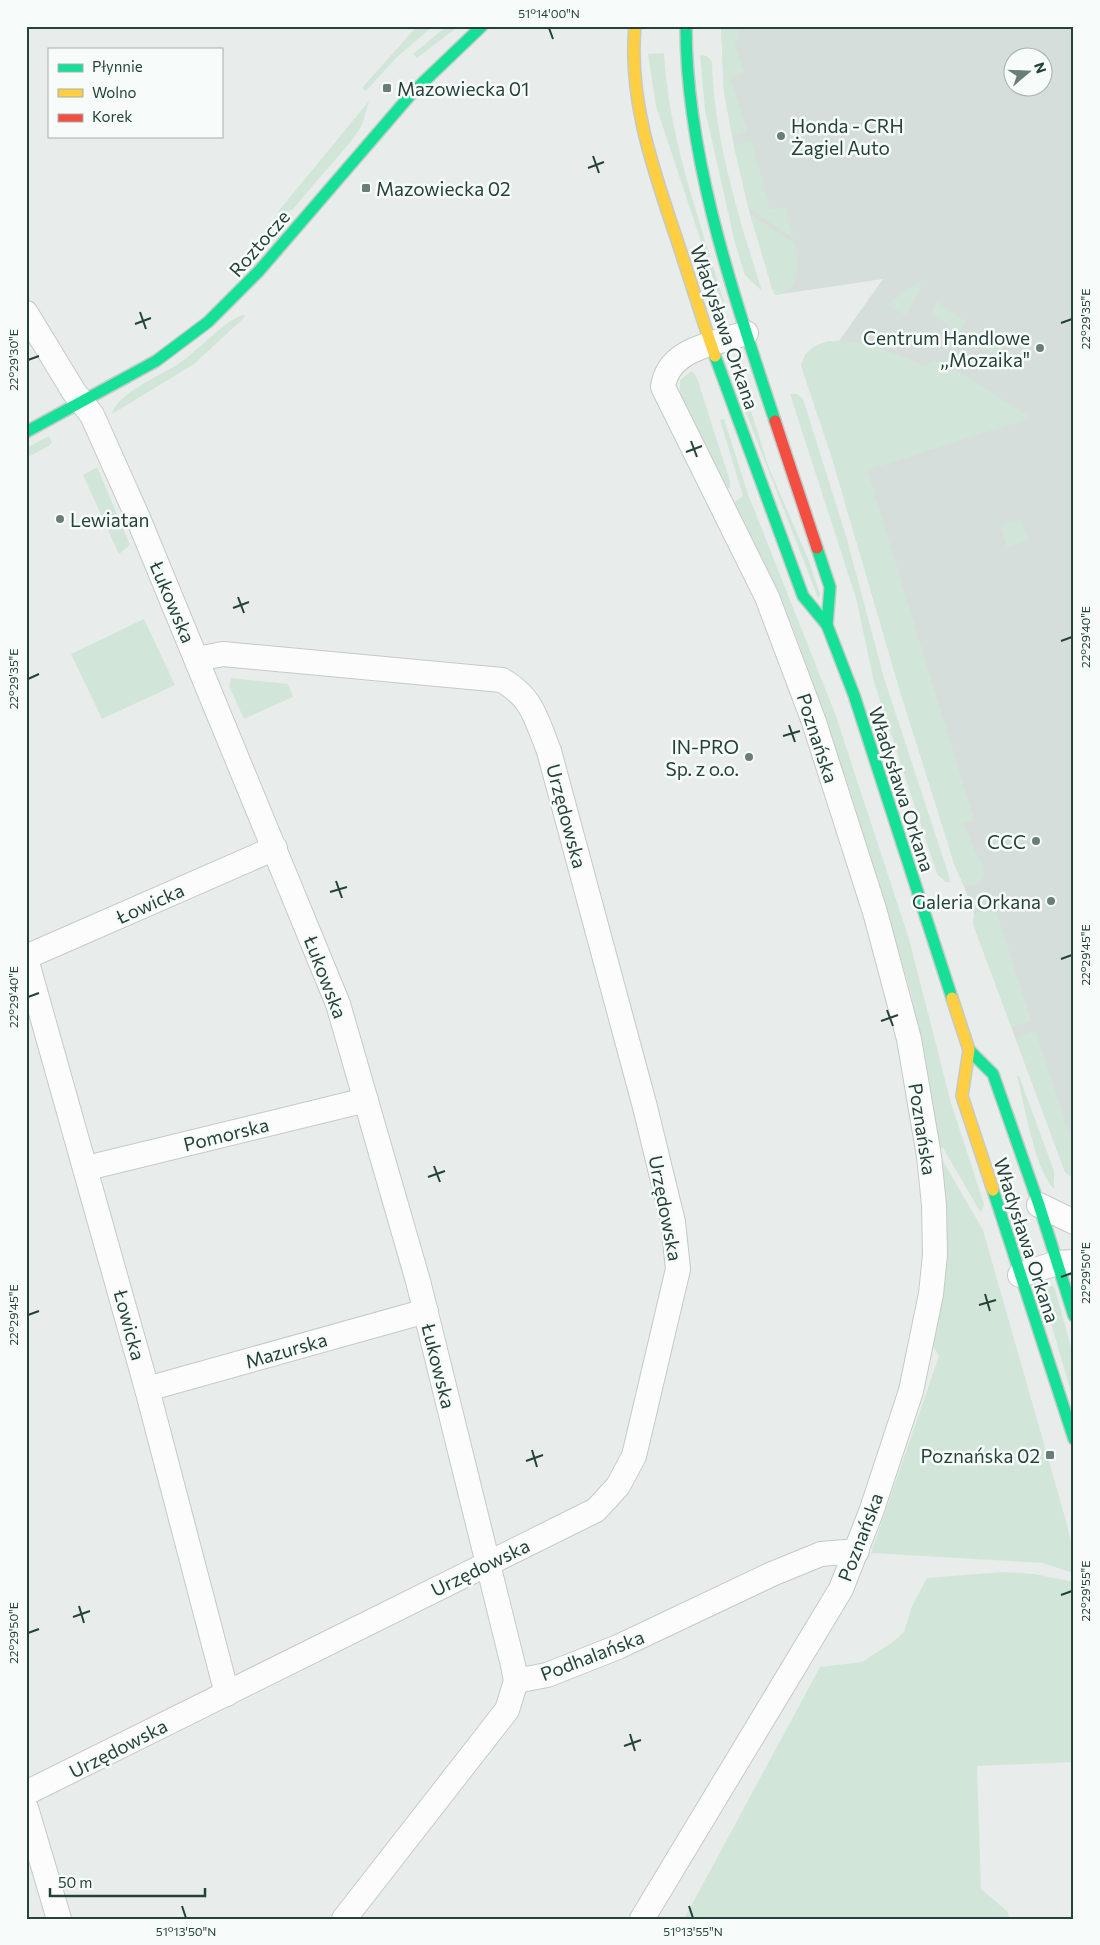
<svg xmlns="http://www.w3.org/2000/svg" width="1100" height="1945" font-family="Commissioner,sans-serif">
  <style>
    .built { fill: #d6dedb; fill-rule: evenodd }
    .green { fill: #d1e6d8 }
    .lines { fill: none; stroke-linecap: round; stroke-linejoin: round }
    .street-casing { stroke: #c5cac8; stroke-width: 26 }
    .fast-casing { stroke: #c3cbc8; stroke-width: 14 }
    .slow-casing { stroke: #c3cbc8; stroke-width: 14 }
    .jam-casing { stroke: #c3cbc8; stroke-width: 14 }
    .street { stroke: #fcfcfc; stroke-width: 24 }
    .fast { stroke: #16e098; stroke-width: 11 }
    .slow { stroke: #ffcf43; stroke-width: 11 }
    .jam { stroke: #f24e42; stroke-width: 11 }
    .ticks { fill: none; stroke: #24423a; stroke-width: 2 }
    .poi-dot { fill: #697e78; stroke: #f7fbf9; stroke-width: 2 }
    .labels { text-anchor: middle; dominant-baseline: central; stroke-width: 5; stroke-linejoin: round; paint-order: stroke }
    .poi-label { font-size: 19px; fill: #24423a; stroke: #f7fbf9; text-anchor: end }
    .street-label { font-size: 19px; fill: #24423a; stroke: #f7fbf9 }
    .neatline { fill: none; stroke: #24423a; stroke-width: 2 }
    .ticks-label { font-size: 12px; text-anchor: middle; fill: #24423a }
  </style>
  <rect width="100%" height="100%" fill="#e8edeb"/>
  <path class="built" d="M721,26H1074V1178L1065,1172L973,924L974,914L964,886L955,866L900,691L832,458L801,365L805,355L819,344L839,341L883,279L775,295L750,214L734,146L724,92ZM1012,58H1042V88H1012Z"/>
  <g class="green">
    <polygon points="417,26 425,29 427,26 433,26 396,58 366,91 362,88"/>
    <polygon points="447,26 459,26 417,58 413,54"/>
    <polygon points="721,26 740,26 738,40 734,42 744,73 730,77 747,131 732,136 724,92"/>
    <path d="M664,53C669,141 701,222 725,306L717,290L656,106L648,54Z"/>
    <path d="M700,55L707,56L712,62C714,139 739,218 762,291L745,275L735,243L705,110Z"/>
    <polygon points="369,101 362,125 352,140 293,209 288,212 277,213"/>
    <polygon points="751,140 770,210 785,207 793,238 748,207 734,146"/>
    <path d="M750,214L795,244C799,263 801,291 775,295L772,289Z"/>
    <polygon points="917,283 920,283 921,288 907,313 904,314 890,307 888,304"/>
    <polygon points="937,302 966,322 959,333 932,313"/>
    <path d="M243,315L246,316L194,364L112,414C116,394 161,375 178,364C196,353 226,319 243,315Z"/>
    <polygon points="974,328 1013,356 1010,359 1004,360 970,341 968,336"/>
    <path d="M829,341C863,341 895,353 926,366L934,360L969,378L1031,418L867,470L974,820L963,823L979,860H981C986,877 984,885 964,886L955,866L900,691L832,458L803,372C799,354 813,345 829,341Z"/>
    <polygon points="692,371 697,378 730,481 730,487 726,490 680,393 680,380"/>
    <polygon points="790,394 797,394 803,399 846,536 884,678 951,882 946,882 937,874 874,682 856,598"/>
    <polygon points="750,408 769,468 809,561 820,594 818,598 745,410"/>
    <polygon points="724,419 748,494 836,716 909,939 951,1103 984,1204 981,1213 943,1148 938,1147 929,1082 911,993 850,791 792,625 733,503 743,496 720,420"/>
    <polygon points="49,436 52,442 49,446 26,458 26,448"/>
    <polygon points="97,467 130,545 119,554 83,475"/>
    <polygon points="1021,520 1028,540 1007,547 1000,526"/>
    <polygon points="144,619 175,685 102,719 71,654"/>
    <polygon points="231,678 288,684 293,697 244,719 229,686"/>
    <polygon points="985,909 997,914 1031,1020 1012,1027 973,924 974,915"/>
    <polygon points="1035,1031 1074,1147 1074,1171 1071,1177 1065,1172 1016,1038"/>
    <path d="M1017,1076H1019L1054,1171V1189C1035,1170 1024,1103 1017,1076Z"/>
    <polygon points="943,1161 983,1230 1066,1521 1074,1555 1074,1573 1042,1563 871,1553 939,1356 933,1346 942,1285 940,1162"/>
    <path d="M1052,1285L1055,1289L1074,1358V1402L1047,1310C1047,1302 1045,1291 1052,1285Z"/>
    <polygon points="1003,1572 1034,1574 1074,1582 1074,1762 977,1766 981,1889 1008,1912 1009,1919 684,1919 820,1667 862,1662 893,1642 904,1632 912,1606 927,1578"/>
  </g>
  <g class="lines">
    <g class="street-casing">
      <g id="street">
        <polyline points="26,313 74,392 92,415 138,518 338,1004 418,1281 513,1665 516,1681 507,1710 344,1919"/>
        <polyline points="26,957 275,848"/>
        <polyline points="26,959 147,1389 227,1694"/>
        <polyline points="87,1168 366,1100"/>
        <polyline points="1039,1205 1074,1222"/>
        <polyline points="1020,1275 1057,1263 1074,1262"/>
        <polyline points="147,1389 426,1311"/>
        <polyline points="516,1681 547,1675 618,1647 772,1574 821,1554 857,1551"/>
        <path d="M26,1793L596,1510L618,1486L634,1456L678,1269L673,1222L645,1107L549,751C536,719 533,698 502,680L223,654L197,659"/>
        <polyline points="26,1808 59,1919"/>
        <path d="M642,1919L841,1589L871,1512L911,1391L931,1294L935,1255L934,1205L929,1156L909,1039L875,912L814,722L767,597L663,387C668,348 715,344 746,333"/>
      </g>
    </g>
    <g class="fast-casing">
      <g id="fast">
        <path d="M686,26C686,158 734,296 775,421"/>
        <polyline points="715,356 803,596 827,625 854,695 952,998"/>
        <polyline points="26,432 156,361 208,322 259,271 413,92 482,26"/>
        <polyline points="817,548 830,587 827,625"/>
        <polyline points="969,1050 993,1074 1039,1205 1074,1316"/>
        <polyline points="993,1190 1074,1439"/>
      </g>
    </g>
    <g class="slow-casing">
      <g id="slow">
        <path d="M635,26C628,98 653,169 676,237C689,276 701,316 715,356"/>
        <polyline points="952,998 969,1050 962,1096 993,1190"/>
      </g>
    </g>
    <g class="jam-casing">
      <polyline id="jam" points="775,421 817,548"/>
    </g>
    <use href="#street" class="street"/>
    <use href="#fast" class="fast"/>
    <use href="#slow" class="slow"/>
    <use href="#jam" class="jam"/>
  </g>
  <path class="ticks" d="M549,28L553,39M593,156L599,173M588,168L604,162M140,312L146,329M1061,323L1072,319M135,324L151,318M28,360L39,356M691,441L697,457M686,452L702,446M238,597L244,613M233,608L249,602M1061,641L1072,637M28,679L39,674M789,725L795,742M783,736L800,731M336,881L342,898M330,892L347,887M1061,959L1072,955M28,997L39,993M887,1010L893,1026M881,1021L898,1015M434,1166L440,1182M428,1177L445,1171M1061,1277L1072,1273M985,1294L990,1311M979,1305L996,1300M28,1315L39,1311M532,1450L537,1467M526,1461L543,1455M1061,1595L1072,1591M79,1606L84,1623M73,1617L90,1611M28,1633L39,1629M630,1734L635,1751M624,1746L641,1740M182,1906L186,1918M689,1906L693,1918"/>
  <g class="poi-dot">
    <rect x="382" y="83" width="10" height="10" rx="2.5"/>
    <circle cx="781" cy="136" r="5"/>
    <rect x="361" y="183" width="10" height="10" rx="2.5"/>
    <circle cx="1040" cy="348" r="5"/>
    <circle cx="60" cy="519" r="5"/>
    <circle cx="749" cy="757" r="5"/>
    <circle cx="1036" cy="841" r="5"/>
    <circle cx="1051" cy="901" r="5"/>
    <rect x="1045" y="1450" width="10" height="10" rx="2.5"/>
  </g>
  <g class="labels">
    <g class="poi-label">
      <text x="397" y="88" text-anchor="start">Mazowiecka 01</text>
      <text x="791" y="125" text-anchor="start">Honda - CRH<tspan x="791" dy="22">Żagiel Auto</tspan></text>
      <text x="376" y="188" text-anchor="start">Mazowiecka 02</text>
      <text x="1030" y="337">Centrum Handlowe<tspan x="1030" dy="22">,,Mozaika"</tspan></text>
      <text x="70" y="519" text-anchor="start">Lewiatan</text>
      <text x="739" y="746">IN-PRO<tspan x="739" dy="22">Sp. z o.o.</tspan></text>
      <text x="1026" y="841">CCC</text>
      <text x="1041" y="901">Galeria Orkana</text>
      <text x="1040" y="1455">Poznańska 02</text>
    </g>
    <g class="street-label">
      <text transform="translate(259 243) rotate(-49)">Roztocze</text>
      <text transform="translate(725 327) rotate(71)">Władysława Orkana</text>
      <text transform="translate(173 602) rotate(67)">Łukowska</text>
      <text transform="translate(818 738) rotate(72)">Poznańska</text>
      <text transform="translate(902 789) rotate(72)">Władysława Orkana</text>
      <text transform="translate(567 816) rotate(75)">Urzędowska</text>
      <text transform="translate(150 903) rotate(-24)">Łowicka</text>
      <text transform="translate(326 977) rotate(69)">Łukowska</text>
      <text transform="translate(923 1129) rotate(81)">Poznańska</text>
      <text transform="translate(226 1134) rotate(-14)">Pomorska</text>
      <text transform="translate(666 1208) rotate(79)">Urzędowska</text>
      <text transform="translate(1027 1240) rotate(72)">Władysława Orkana</text>
      <text transform="translate(130 1325) rotate(75)">Łowicka</text>
      <text transform="translate(286 1350) rotate(-16)">Mazurska</text>
      <text transform="translate(439 1366) rotate(76)">Łukowska</text>
      <text transform="translate(860 1537) rotate(-69)">Poznańska</text>
      <text transform="translate(480 1567) rotate(-26)">Urzędowska</text>
      <text transform="translate(592 1655) rotate(-21)">Podhalańska</text>
      <text transform="translate(118 1748) rotate(-27)">Urzędowska</text>
    </g>
  </g>
  <rect width="1100" height="1945" fill="none" stroke="#f7fbf9" stroke-width="55"/>
  <rect x="48" y="48" width="175" height="90" fill="#f7fbf9" stroke="#a3b1ad"/>
  <rect x="58" y="64" width="25" height="8" fill="#16e098" stroke="#a3b1ad"/>
  <text x="92" y="72" font-size="15" fill="#24423a">Płynnie</text>
  <rect x="58" y="89" width="25" height="8" fill="#ffcf43" stroke="#a3b1ad"/>
  <text x="92" y="98" font-size="15" fill="#24423a">Wolno</text>
  <rect x="58" y="114" width="25" height="8" fill="#f24e42" stroke="#a3b1ad"/>
  <text x="92" y="122" font-size="15" fill="#24423a">Korek</text>
  <g transform="translate(1028 72) rotate(71)"><circle r="24" fill="#f7fbf9" stroke="#a3b1ad"/>
  <path d="M0-4L9 19L0 12L-9 19Z" fill="#697e78"/>
  <text y="-8" font-size="14" font-weight="bold" text-anchor="middle" fill="#24423a">N</text>
  </g>
  <path d="M50 1888v8h155v-8" fill="none" stroke="#24423a" stroke-width="2.5"/>
  <text x="58" y="1888" font-size="15" fill="#24423a" stroke="#f7fbf9" stroke-width="4" paint-order="stroke">50 m</text>
  <rect x="28" y="28" width="1044" height="1890" class="neatline"/>
  <g class="ticks-label">
    <text x="549" y="18">51°14'00"N</text>
    <text transform="translate(1086 319) rotate(-90)" y="4">22°29'35"E</text>
    <text transform="translate(14 360) rotate(-90)" y="4">22°29'30"E</text>
    <text transform="translate(1086 637) rotate(-90)" y="4">22°29'40"E</text>
    <text transform="translate(14 679) rotate(-90)" y="4">22°29'35"E</text>
    <text transform="translate(1086 955) rotate(-90)" y="4">22°29'45"E</text>
    <text transform="translate(14 997) rotate(-90)" y="4">22°29'40"E</text>
    <text transform="translate(1086 1273) rotate(-90)" y="4">22°29'50"E</text>
    <text transform="translate(14 1315) rotate(-90)" y="4">22°29'45"E</text>
    <text transform="translate(1086 1591) rotate(-90)" y="4">22°29'55"E</text>
    <text transform="translate(14 1633) rotate(-90)" y="4">22°29'50"E</text>
    <text x="186" y="1936">51°13'50"N</text>
    <text x="693" y="1936">51°13'55"N</text>
  </g>
</svg>
